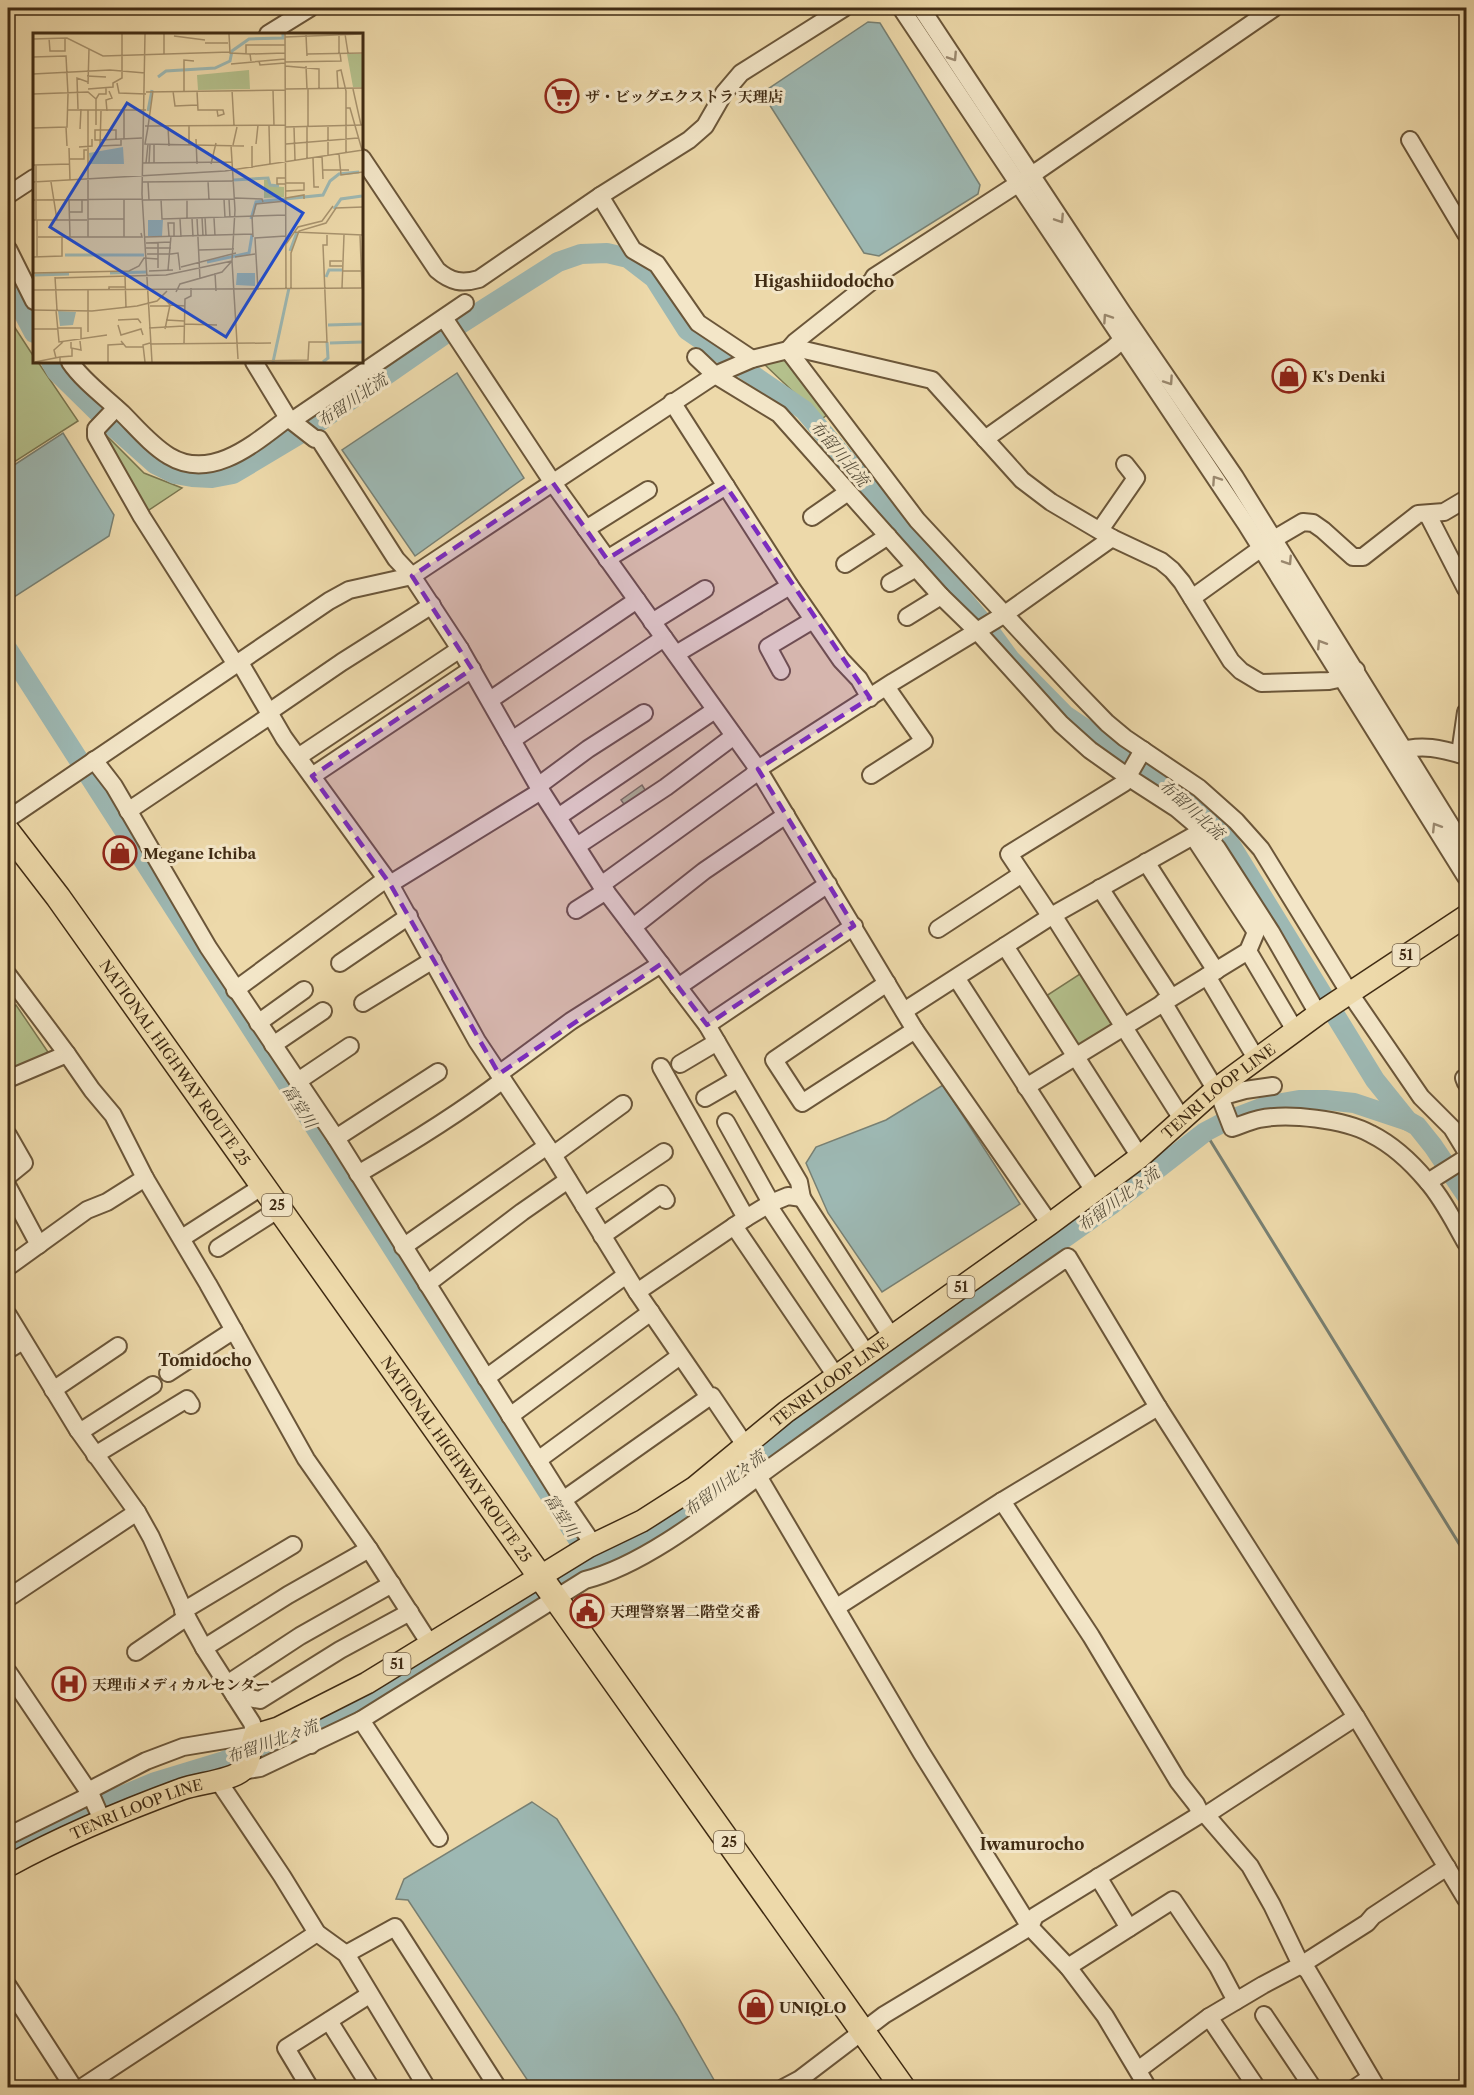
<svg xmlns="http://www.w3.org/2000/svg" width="1474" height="2095" font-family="'Libre Caslon Text','Noto Serif JP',serif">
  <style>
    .green { fill: #b4c08c; stroke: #7a7650; stroke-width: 1.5 }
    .water { fill: #9db8b3; stroke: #788073; stroke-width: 1.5 }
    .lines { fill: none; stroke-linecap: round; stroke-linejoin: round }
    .stream { stroke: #788073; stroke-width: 3 }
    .river { stroke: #9db8b3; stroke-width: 20 }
    .minor-casing { stroke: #6b5639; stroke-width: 20 }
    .major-casing { stroke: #402b13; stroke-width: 24 }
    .highway-casing { stroke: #402b13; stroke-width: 27 }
    .minor { stroke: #f3e6c8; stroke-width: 16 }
    .major { stroke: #edd9aa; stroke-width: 21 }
    .highway { stroke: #edd9aa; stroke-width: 24 }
    .oneway { stroke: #9a886e }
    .marked { fill: #7b2cbf; fill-opacity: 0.2; stroke: #7b2cbf; stroke-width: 4.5; stroke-dasharray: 12 8; stroke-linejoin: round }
    .labels { text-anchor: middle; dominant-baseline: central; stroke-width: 6; stroke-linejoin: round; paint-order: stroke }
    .shield { fill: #f3e6c8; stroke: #766349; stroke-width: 1.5 }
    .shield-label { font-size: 14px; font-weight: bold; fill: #402b13 }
    .poi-label { font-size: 15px; font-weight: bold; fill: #402b13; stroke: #f3e6c8; text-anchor: start }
    .street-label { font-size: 15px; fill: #402b13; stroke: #f3e6c8 }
    .neighbourhood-label { font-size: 16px; font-weight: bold; fill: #402b13; stroke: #f3e6c8 }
    .water-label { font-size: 16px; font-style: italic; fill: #574e3b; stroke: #f3e6c8 }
    .inset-river { fill: none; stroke: #9db8b3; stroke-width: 3 }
    .inset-road { fill: none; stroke: #a8936e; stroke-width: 1.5 }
    .view { fill: #1d4ed8; fill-opacity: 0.15; stroke: #1d4ed8; stroke-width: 3 }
    .inset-edge { fill: none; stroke: #402b13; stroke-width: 3 }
  </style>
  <rect width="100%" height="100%" fill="#edd9aa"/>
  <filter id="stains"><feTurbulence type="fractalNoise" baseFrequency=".00333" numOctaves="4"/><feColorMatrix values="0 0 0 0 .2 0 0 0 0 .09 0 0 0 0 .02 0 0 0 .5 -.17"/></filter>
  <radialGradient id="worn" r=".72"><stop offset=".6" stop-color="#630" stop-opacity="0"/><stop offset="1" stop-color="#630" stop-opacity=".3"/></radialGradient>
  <g class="green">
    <polygon points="8,317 34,357 34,362 38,362 78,421 8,466"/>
    <polygon points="788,356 829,413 822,419 765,365 765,361"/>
    <polygon points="102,431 144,473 182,488 143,514"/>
    <polygon points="642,785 647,793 626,807 621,800"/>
    <polygon points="1083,972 1112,1018 1111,1025 1079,1046 1043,998"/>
    <polygon points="16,1005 52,1058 8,1077 8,1010"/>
  </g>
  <g class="water">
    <polygon points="868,22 880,23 980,185 978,194 879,256 864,253 762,93"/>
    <polygon points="457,373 524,478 415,556 342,450"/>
    <polygon points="63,433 114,515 109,536 8,601 8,469"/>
    <polygon points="943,1085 1020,1204 882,1292 828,1213 806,1163 816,1147 886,1120"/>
    <polygon points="532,1802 557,1819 677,2015 718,2087 573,2088 571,2084 564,2087 532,2087 408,1900 396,1899 404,1879"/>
  </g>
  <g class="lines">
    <polyline class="stream" points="1205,1132 1466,1555"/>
    <g class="river">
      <polyline points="8,284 34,333"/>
      <polyline points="51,362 56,371 110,424 155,464 175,474 192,477 212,478 233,474 310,428 451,330 558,262 581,254 607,253 628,258 654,278 687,330 804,410 988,629 1010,659 1065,715 1176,790 1197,807 1227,839 1375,1080 1408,1121 1417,1126 1433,1146 1466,1195"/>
      <polyline points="8,650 376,1222 593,1563"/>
      <polyline points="8,1847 83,1812 155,1782 224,1761 297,1735 351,1709 593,1563 645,1539 697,1506 797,1426 854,1391 981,1297 1111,1205 1205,1132 1224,1122 1266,1106 1299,1100 1326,1100 1354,1103 1408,1121"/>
    </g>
    <g class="minor-casing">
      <g id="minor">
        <polyline points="901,8 1246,524 1466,877"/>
        <polyline points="921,8 1122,312 1235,477 1466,850"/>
        <polyline points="268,34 310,8"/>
        <polyline points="1410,140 1466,234"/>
        <path d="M362,158L437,270C451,282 462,284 479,279L600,196L689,140L705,126L724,93L741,73L844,8"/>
        <polyline points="8,195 34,178"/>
        <polyline points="600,196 633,250 657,264 698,323 752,359"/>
        <polyline points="8,249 34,301"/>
        <polyline points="444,318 553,483 758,769 915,1030 1050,1224"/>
        <polyline points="788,350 917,520 1075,690 1107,723 1125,738 1199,788 1236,821 1261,849 1349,992 1421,1097 1452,1128 1466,1151"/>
        <polyline points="788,350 795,342 872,281 874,277 1039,170 1274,8"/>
        <polyline points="696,357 715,375 779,414 941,596 977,631 1061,724 1090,750 1128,777 1176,808 1203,831 1217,848 1271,932 1318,1014"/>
        <path d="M70,362C83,381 105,397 122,413C137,428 151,445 169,456C212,482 256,442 288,418"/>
        <polyline points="254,362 288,418 315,439 319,439 396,559 412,576 460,649 541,791 601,885 707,1025 799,1182 802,1198 788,1196 771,1203 746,1218 637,1292"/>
        <polyline points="672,402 790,586 841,660 859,679 870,698"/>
        <polyline points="116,408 96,429 96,436 142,517 235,663"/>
        <polyline points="293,420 465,303"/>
        <polyline points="985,439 1112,349 1129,334"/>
        <polyline points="1428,515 1466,589"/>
        <polyline points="812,517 848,492"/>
        <polyline points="586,529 648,490"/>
        <polyline points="1100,530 1136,478 1125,464"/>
        <polyline points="607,559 726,486"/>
        <polyline points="845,564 888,536"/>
        <polyline points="890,583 916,568"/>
        <polyline points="1192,598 1274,539 1303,522 1313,523 1323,530 1353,557 1363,557 1418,514 1444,512 1466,499"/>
        <polyline points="907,617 941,596"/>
        <polyline points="652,622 705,589"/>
        <polyline points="676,654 790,586"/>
        <polyline points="239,661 284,738 390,884 477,1041 553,1155 637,1292 709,1397 712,1396 745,1445"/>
        <polyline points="781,671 768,647 813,620"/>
        <polyline points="490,700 637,600"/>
        <polyline points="269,712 342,662 432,605"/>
        <polyline points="512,740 664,638"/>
        <path d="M1397,752C1421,743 1442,749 1466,756"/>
        <polyline points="1460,754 1466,712"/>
        <polyline points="298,757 460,649"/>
        <polyline points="94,760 114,786 208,947 336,1138 563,1500 593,1544"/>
        <polyline points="871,775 924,741 887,688"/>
        <polyline points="312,776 472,669"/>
        <polyline points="538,786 588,749 644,713"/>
        <polyline points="128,811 271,715"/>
        <polyline points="558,817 715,710"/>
        <polyline points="8,819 329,601 349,590 412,576 715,375 752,359 788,350 800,349 932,380 1022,480 1051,502 1112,538 1161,561 1172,570 1182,582 1231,661 1241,671 1261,683 1329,681 1343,678 1356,670"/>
        <polyline points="577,846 666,787 734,736"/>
        <polyline points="1146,862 1216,971"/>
        <polyline points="390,884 541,791"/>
        <polyline points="601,885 752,776 758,769 893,682 1005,614 1112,538"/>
        <polyline points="1100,888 1171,997"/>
        <polyline points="576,910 606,891"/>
        <polyline points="1053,915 1182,1119"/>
        <polyline points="1051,917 1009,854 1124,783 1143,750"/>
        <polyline points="633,927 704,871 786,815"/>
        <polyline points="938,929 1022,874"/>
        <polyline points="1005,946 1140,1157"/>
        <polyline points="1248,951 1296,1032"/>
        <polyline points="340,963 409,916"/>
        <polyline points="8,975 67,1054 92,1090 113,1115 145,1178 208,1284 306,1459 369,1549 430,1644"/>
        <polyline points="1207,976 1257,1060"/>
        <polyline points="957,979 1094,1191"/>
        <polyline points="887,983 774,1060 802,1103 915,1030"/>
        <polyline points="678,987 828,884"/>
        <polyline points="235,990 386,879"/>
        <path d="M1163,1002L1220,1097L1232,1128C1241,1125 1250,1121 1259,1119C1288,1113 1344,1119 1371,1134C1391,1144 1412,1163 1427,1181C1443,1199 1454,1222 1466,1243"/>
        <polyline points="363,1003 433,960"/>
        <polyline points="904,1011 1053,915 1193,836 1256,932 1248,951 1026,1087"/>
        <polyline points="258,1023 304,990"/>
        <polyline points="707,1025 854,926"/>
        <polyline points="273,1045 323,1011"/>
        <polyline points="680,1064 717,1042"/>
        <polyline points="661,1067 746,1218"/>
        <polyline points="499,1074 571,1021 661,964"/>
        <polyline points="1464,1078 1466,1083"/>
        <polyline points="8,1079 67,1054"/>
        <polyline points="298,1081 350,1046"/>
        <polyline points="1220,1097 1245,1090 1273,1086"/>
        <polyline points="705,1098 738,1079"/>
        <polyline points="726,1122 771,1203"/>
        <polyline points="8,1135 24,1163 8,1176"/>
        <polyline points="336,1138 438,1072"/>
        <polyline points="553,1155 623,1104"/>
        <path d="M358,1174C408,1145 457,1115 503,1080"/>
        <polyline points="1428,1182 1466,1158"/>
        <polyline points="8,1187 39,1245"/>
        <polyline points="802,1198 891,1336"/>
        <polyline points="768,1205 866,1353"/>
        <polyline points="584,1206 664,1152"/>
        <polyline points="734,1226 836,1376"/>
        <polyline points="602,1236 662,1194 666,1200"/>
        <polyline points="182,1238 263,1186"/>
        <polyline points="403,1247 547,1146"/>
        <polyline points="218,1248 279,1209"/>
        <polyline points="8,1267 87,1210 107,1202 145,1178"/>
        <polyline points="427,1284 522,1212 568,1180"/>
        <polyline points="8,1315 78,1430 137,1512 151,1537 187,1617 204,1648 252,1723 255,1735 183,1747 146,1761 88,1791"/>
        <polyline points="8,1350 23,1341"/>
        <polyline points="168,1373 234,1330"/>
        <polyline points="486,1378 626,1275"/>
        <polyline points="53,1390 118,1346"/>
        <polyline points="510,1416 651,1312"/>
        <polyline points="78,1430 86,1428 153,1385"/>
        <polyline points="739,1451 758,1476 921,1752 1030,1927 1068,1967 1105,2016 1148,2088"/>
        <polyline points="95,1455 187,1399 191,1405"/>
        <polyline points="538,1460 680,1356"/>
        <polyline points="563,1500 709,1397"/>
        <polyline points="1002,1501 1091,1636 1178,1781 1196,1804 1201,1814"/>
        <polyline points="8,1598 137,1512"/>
        <polyline points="837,1607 1002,1501 1158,1407"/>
        <polyline points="183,1611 293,1545"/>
        <polyline points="204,1648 288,1595 369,1549"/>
        <polyline points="136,1652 187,1617"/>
        <polyline points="8,1672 91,1795 102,1820"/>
        <polyline points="227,1684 300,1636 392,1584"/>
        <polyline points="234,1695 260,1700 340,1650 410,1612"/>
        <polyline points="297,1718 311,1745"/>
        <polyline points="361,1720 439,1838"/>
        <path d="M242,1771L260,1768L361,1720L585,1580C649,1564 724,1501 778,1462C874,1393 971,1324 1068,1257L1158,1407L1356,1717L1466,1899"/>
        <polyline points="217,1779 282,1876 317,1933 346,1954 427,2088"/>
        <polyline points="1206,1815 1250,1866 1272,1905 1301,1965 1308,1971 1377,2088"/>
        <polyline points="8,1836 91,1795"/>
        <polyline points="1098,1877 1129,1928"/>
        <polyline points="346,1954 395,1927 498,2088"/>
        <polyline points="1068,1967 1173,1900 1218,1967 1236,2001"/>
        <polyline points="8,1986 74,2088"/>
        <polyline points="1264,2015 1313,2088"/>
        <polyline points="1209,2017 1257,2088"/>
        <polyline points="329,2021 371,2088"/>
        <polyline points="1138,2070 1209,2017 1263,1985 1301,1965 1367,1923 1373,1916 1447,1867"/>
        <polyline points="81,2088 317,1933"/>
        <polyline points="310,2088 286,2048 369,1995"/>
        <polyline points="783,2088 800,2079 884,2015 1030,1927 1035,1916 1201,1814 1206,1815 1356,1717"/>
        <polyline points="1355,2088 1370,2078"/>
      </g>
    </g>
    <g class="major-casing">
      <g id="major">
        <path id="s1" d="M8,1866C63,1836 122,1811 182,1789C198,1783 231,1781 243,1770C251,1762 250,1745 255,1735L278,1728L367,1683L588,1547L642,1521L695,1487L786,1412L1050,1224L1140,1157L1216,1089L1318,1014L1466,916"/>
      </g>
    </g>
    <g class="highway-casing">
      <g id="highway">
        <path id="s2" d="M8,832L58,897L903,2088"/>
      </g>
    </g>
    <use href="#minor" class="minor"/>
    <use href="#major" class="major"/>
    <use href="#highway" class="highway"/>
  </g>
  <defs><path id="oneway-chevron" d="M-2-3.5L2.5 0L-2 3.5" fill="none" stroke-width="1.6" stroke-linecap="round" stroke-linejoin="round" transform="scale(1.5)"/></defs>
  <g class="oneway">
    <use href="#oneway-chevron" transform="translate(953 57) rotate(57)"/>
    <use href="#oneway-chevron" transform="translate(1060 219) rotate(57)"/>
    <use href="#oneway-chevron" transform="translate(1107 318) rotate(-124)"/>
    <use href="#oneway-chevron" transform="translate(1169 381) rotate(56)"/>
    <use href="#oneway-chevron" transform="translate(1216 480) rotate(-124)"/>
    <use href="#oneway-chevron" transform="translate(1288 561) rotate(57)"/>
    <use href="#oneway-chevron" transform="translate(1321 644) rotate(-122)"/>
    <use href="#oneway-chevron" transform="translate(1436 827) rotate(-122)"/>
  </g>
  <path class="marked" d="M553,483L607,559L726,486L870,698L758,769L854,926L707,1025L661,964L499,1074L390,884L312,776L472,669L412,576Z"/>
  <defs>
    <g id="supermarket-ring" transform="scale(1.725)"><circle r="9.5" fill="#f3e6c8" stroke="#8f2418" stroke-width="1.5"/><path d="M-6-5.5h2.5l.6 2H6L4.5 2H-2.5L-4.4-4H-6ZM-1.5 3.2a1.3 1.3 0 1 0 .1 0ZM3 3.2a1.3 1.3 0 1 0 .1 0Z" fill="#8f2418"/></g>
    <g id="shop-ring" transform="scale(1.725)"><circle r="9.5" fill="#f3e6c8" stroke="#8f2418" stroke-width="1.5"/><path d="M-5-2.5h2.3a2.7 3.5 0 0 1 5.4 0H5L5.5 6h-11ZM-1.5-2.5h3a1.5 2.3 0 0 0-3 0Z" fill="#8f2418"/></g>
    <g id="civic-ring" transform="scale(1.725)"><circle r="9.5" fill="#f3e6c8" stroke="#8f2418" stroke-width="1.5"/><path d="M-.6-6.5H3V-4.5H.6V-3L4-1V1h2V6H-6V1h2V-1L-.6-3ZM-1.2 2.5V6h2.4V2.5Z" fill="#8f2418"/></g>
    <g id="hospital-ring" transform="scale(1.725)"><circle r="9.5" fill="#f3e6c8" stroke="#8f2418" stroke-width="1.5"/><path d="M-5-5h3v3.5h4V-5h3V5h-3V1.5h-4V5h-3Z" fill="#8f2418"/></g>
  </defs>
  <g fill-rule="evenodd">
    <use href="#supermarket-ring" x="562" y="96"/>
    <use href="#shop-ring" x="1289" y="376"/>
    <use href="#shop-ring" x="120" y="853"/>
    <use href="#civic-ring" x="587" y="1611"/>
    <use href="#hospital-ring" x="69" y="1684"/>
    <use href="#shop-ring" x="756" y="2007"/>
  </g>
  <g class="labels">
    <g class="shield">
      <rect x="1392.5" y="944" width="27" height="22" rx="4.5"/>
      <rect x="262" y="1194" width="30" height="22" rx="4.5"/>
      <rect x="947.5" y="1276" width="27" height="22" rx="4.5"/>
      <rect x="383.5" y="1653" width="27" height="22" rx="4.5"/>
      <rect x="714" y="1831" width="30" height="22" rx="4.5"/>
    </g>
    <g class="shield-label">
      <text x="1406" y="955">51</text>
      <text x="277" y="1205">25</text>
      <text x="961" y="1287">51</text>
      <text x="397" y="1664">51</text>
      <text x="729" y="1842">25</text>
    </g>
    <g class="poi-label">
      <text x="585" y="96">ザ・ビッグエクストラ 天理店</text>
      <text x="1312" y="376">K's Denki</text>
      <text x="143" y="853">Megane Ichiba</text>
      <text x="610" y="1611">天理警察署二階堂交番</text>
      <text x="92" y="1684">天理市メディカルセンター</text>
      <text x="779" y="2007">UNIQLO</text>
    </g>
    <g class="street-label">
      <text stroke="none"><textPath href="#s2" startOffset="285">NATIONAL HIGHWAY ROUTE 25</textPath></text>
      <text stroke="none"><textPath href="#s1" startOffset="1455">TENRI LOOP LINE</textPath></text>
      <text stroke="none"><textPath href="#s1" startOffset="969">TENRI LOOP LINE</textPath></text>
      <text stroke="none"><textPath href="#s2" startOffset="771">NATIONAL HIGHWAY ROUTE 25</textPath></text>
      <text stroke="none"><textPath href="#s1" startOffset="141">TENRI LOOP LINE</textPath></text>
    </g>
    <g class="neighbourhood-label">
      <text x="824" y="281">Higashiidodocho</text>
      <text x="205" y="1360">Tomidocho</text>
      <text x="1032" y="1844">Iwamurocho</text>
    </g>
    <g class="water-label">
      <text transform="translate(352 400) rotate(-34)">布留川北流</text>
      <text transform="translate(840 453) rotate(50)">布留川北流</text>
      <text transform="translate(1192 809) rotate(42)">布留川北流</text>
      <text transform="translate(300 1106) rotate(57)">富堂川</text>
      <text transform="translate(1118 1199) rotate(-36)">布留川北々流</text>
      <text transform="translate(724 1483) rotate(-37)">布留川北々流</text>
      <text transform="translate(562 1515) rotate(57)">富堂川</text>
      <text transform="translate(272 1741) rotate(-20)">布留川北々流</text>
    </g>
  </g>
  <g transform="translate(33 33)">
    <rect width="330" height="330" fill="#edd9aa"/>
    <path d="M314,21H330V54H320ZM216,37L217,56L165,57L164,42ZM231,147H235L236,153L251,154V164L231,165Z" fill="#b4c08c"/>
    <path d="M90,114L91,131H57L56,120ZM115,187H130L129,203H115ZM222,240V253L203,252L204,240ZM25,278L43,279L40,292L27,293Z" fill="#9db8b3"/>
    <path class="inset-river" d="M125,44L133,38L182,35L197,28L199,18L216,6L250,5V1M115,78L119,57M200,147L235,145L237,152L246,153M301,176L308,166L329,163M218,186L223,169L290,162L297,148L306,141L326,139M257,218L264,199M32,222H111M174,229L216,220L219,202M77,240L114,239M2,242L36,241M293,244L296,237H310M295,292L330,291M297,310L330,309M240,329L256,255M290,329L295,325L294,309"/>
    <path class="inset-road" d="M112,1L109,161L119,329M131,1V22M196,1L197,20L217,21L218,28M252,1L253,256M306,1V20M312,1L315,20M273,2L274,23M141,3L172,7M252,4L328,1M16,5L17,18H32V5M0,6L34,5L70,23L197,19M172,10H195M213,21V12H252M217,21L252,20M274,21L330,20M0,24L33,23L35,61L34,94L0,95M226,28L227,32L252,30M252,29L308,28L307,20M198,31L252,26M252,33L286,36V56M273,33L274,56M0,41L77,37L112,40M54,43L73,44M84,50L86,60L113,61M55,51L56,16M55,56L80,54V50L89,45V1M252,56L330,55M275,56V94M305,56L304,38L308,37L313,58V119M320,56L328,92M199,57L201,92M240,57L241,93M140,58L142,73L164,72M151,58V27L161,28M164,58L165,77H190L191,81L185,83L184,77M113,59L252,57M0,61L55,59L63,66M313,75H317L329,117M45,76L44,45L55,49M35,77H113M91,77V106M68,78L67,113L88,112V107M74,78L73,67L79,65L76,58M63,92V66L66,61H73V55M112,93L252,92M135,93L136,113M236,93L237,132M33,94L34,113M115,94L112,111L211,113M115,94L120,58M252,94L330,92M261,94L262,127M274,94V126M47,96L48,76M163,106L164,131M67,107H62V97H83V107M67,107L109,105M223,111L225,92M253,111L325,105M156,112V93M200,112L204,94M219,113V135M46,114L59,113V106M36,115L37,147M306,121L308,142L330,139M295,122V94M289,123L290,146M280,125L281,154H286M37,126H51V117H54M109,130L199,129M113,130L115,111M116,130L117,111M121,130V111M178,131L183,110M1,132L37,131M3,132V187M290,137H316M253,145H244V151H253M175,148L176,167M0,149L192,138L330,117M18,149L24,187M109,149L201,148M115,149L116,167M253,150H271V157L253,158M202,165L229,166L230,169M253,165L271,162V166M128,166L129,186L253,182M154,166V185M191,166L192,185M196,166L197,185M0,167L109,166M36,167L37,204M110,167L202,166M37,179H49V167M219,183L220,204M220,183L223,171L253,168M169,184L170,203M172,184L173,203M159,185L160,204M164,185L167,246M181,185L182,203M55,186H91M147,186L148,204M0,187H54M261,199L330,202M327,202L329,255M136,203L135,190H141V203M5,204H109L108,200M55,204V77M91,204V166M112,204L220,201M113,210L138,209M253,211L265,194L289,188L300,173M113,215H138M166,217L201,216M114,221H138M138,221L145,220L147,237M0,224L29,223V204M4,224V187M202,224L222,221M199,228L205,326M309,233H297V228H309M148,234L203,220M125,235V210M135,237L138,203M116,238L140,237M309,238H330M0,240L96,238L106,233L111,225L125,226M182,240L183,258M92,243L93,275M22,244L24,277M22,245L133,242L199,228M309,255L311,202M258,256V220L266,198L293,190L303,175L330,174M0,257L330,255M55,257V299M76,257V254H93M225,257L222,205L253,203M143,259L147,251L189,239L199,228L202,177L198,112M130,264L137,272L152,273M117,273H136M0,277L59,278L104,273L124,268L134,258M23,277L26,309L74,302M85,287L105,286L108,290M133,287L151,288M151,291L184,292M85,292L88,302L108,296L110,302M24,295H48V307M116,295L151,293M0,296H24M132,296L137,272M88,308L93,314H110M38,309V315L48,317L47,308M117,311L238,310M151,311L152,266L158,263V255M23,325L21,317L30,309M2,329L27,324M27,329V324L39,323V315M75,329V312L91,311M112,329L110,312L117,310M167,329L275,327L276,309H294L290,212H294V202"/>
    <path class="view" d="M94,70L270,180L193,304L17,194Z"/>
    <rect width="330" height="330" class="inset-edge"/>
  </g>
  <rect width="1474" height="2095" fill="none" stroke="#edd9aa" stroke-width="30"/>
  <rect x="9" y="9" width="1456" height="2077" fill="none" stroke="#402b13" stroke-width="3"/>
  <rect x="15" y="15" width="1444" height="2065" fill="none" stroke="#402b13" stroke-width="1.5"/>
  <rect width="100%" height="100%" filter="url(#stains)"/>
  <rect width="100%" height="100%" fill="url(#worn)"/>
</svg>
